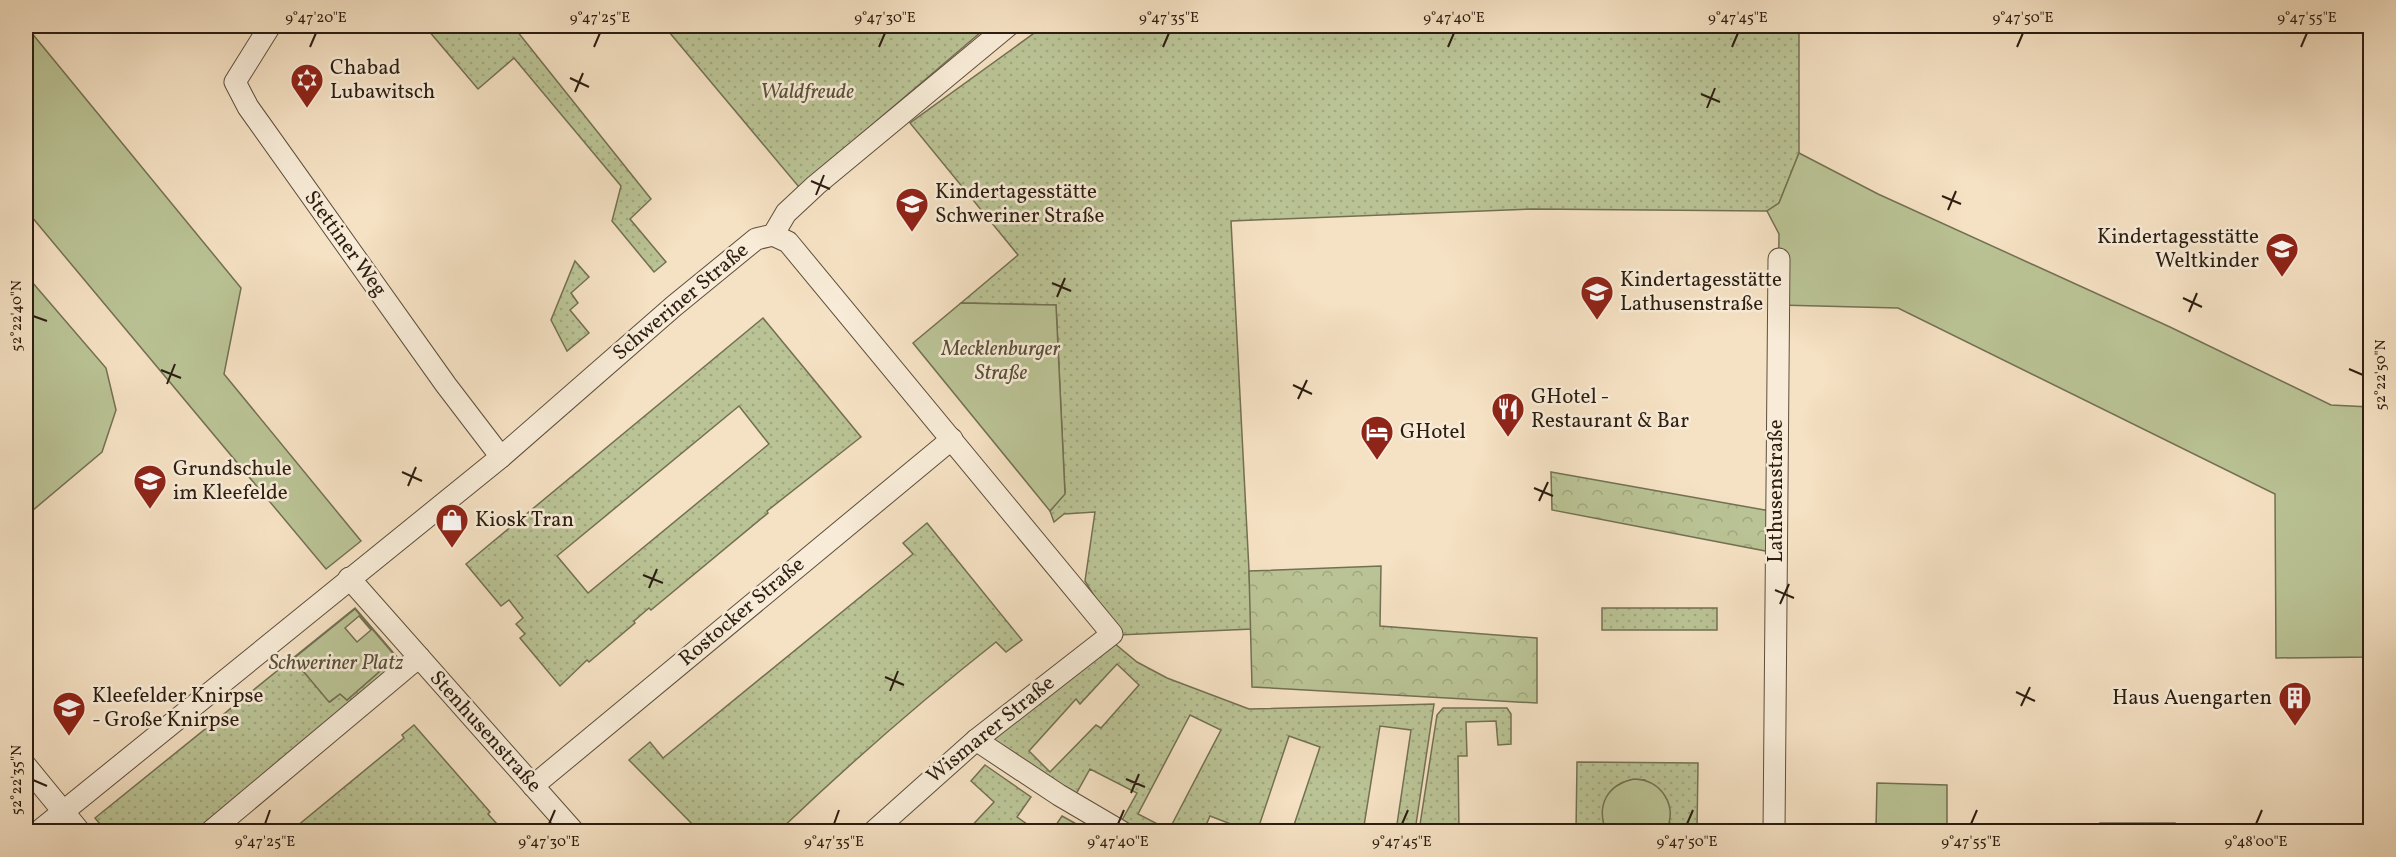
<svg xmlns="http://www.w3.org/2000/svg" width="2396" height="857" font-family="Vollkorn,serif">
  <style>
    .grass { fill: url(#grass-dots); stroke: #737052; stroke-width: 1.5; fill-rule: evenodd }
    .forest { fill: url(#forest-crowns); stroke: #737052; stroke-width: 1.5 }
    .park { fill: #bac395; stroke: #737052; stroke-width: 1.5; fill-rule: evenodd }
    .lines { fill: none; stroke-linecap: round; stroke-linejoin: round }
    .minor-casing { stroke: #5e4e3d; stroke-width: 23 }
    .minor { stroke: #f8ecd8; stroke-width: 21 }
    .ticks { fill: none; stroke: #2c1d10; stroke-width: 2 }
    .labels { text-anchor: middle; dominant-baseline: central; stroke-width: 5; stroke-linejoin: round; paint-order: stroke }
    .poi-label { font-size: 21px; fill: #2c1d10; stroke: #f8ecd8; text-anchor: start }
    .park-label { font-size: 21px; font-style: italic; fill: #574f38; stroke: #f8ecd8 }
    .street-label { font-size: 21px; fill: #2c1d10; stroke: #f8ecd8 }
    .neatline { fill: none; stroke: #2c1d10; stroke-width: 2 }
    .ticks-label { font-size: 15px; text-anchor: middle; fill: #2c1d10 }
  </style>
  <defs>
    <pattern id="grass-dots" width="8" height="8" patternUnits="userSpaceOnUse" patternTransform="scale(1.5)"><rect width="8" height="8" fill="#bac395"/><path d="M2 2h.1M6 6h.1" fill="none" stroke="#a0a77f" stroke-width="1.8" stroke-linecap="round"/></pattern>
    <pattern id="forest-crowns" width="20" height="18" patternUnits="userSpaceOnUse" patternTransform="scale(1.5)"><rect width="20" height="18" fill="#bac395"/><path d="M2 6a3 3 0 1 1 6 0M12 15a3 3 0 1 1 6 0" fill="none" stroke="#a0a77f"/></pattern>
  </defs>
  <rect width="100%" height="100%" fill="#f5e1c3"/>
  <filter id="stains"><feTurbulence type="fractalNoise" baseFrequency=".00333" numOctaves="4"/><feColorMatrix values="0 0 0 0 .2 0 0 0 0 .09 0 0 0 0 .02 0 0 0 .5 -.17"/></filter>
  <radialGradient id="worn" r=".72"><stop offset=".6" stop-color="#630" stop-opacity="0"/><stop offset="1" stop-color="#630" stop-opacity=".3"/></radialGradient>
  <g class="grass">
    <polygon points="432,26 513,26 651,199 630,219 666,262 654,272 612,221 621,186 514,58 478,89 428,30"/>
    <polygon points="664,26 988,26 799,187"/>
    <polygon points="1044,26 1799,26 1799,153 1779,203 1767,211 1532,209 1231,221 1252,629 1118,635 1085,581 1095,512 1064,514 1054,522 1050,511 1065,493 1056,305 961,303 1018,255 910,123"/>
    <polygon points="575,261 589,277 571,293 578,303 570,310 589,333 567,351 551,320"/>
    <path d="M763,318L861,437L767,511L768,513L651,610L649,608L634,621L635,623L589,662L587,660L560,686L520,638L525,634L516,624L523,618L509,600L501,606L466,564ZM739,406L769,444L588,593L557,556Z"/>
    <path d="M927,523L1022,640L1006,652L996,642C920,702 849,764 779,831H699L629,760L650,742L663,758L913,554L903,543Z"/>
    <path d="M355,608L403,664L204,831H106L95,818ZM355,609L396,657L347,700L340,694L330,702L293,659Z"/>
    <rect x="1602" y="608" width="115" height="22"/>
    <path d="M1114,643L1137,662L1167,678L1249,709L1434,704L1415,831H1396L1411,730L1380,726L1363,832L1292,831L1320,747L1289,736L1257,832L1249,831L1210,816L1204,830L1206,831H1122L1117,829L1137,793L1090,769L1071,803L989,739ZM1117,664L1139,685L1101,728L1096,725L1050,772L1029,751L1076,699L1080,704ZM1190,715L1221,730L1169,830L1138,814Z"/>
    <polygon points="1443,708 1507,708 1511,714 1511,744 1498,745 1496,721 1466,722 1467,756 1458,756 1459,831 1419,831 1437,715"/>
    <polygon points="414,725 490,812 488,814 497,824 489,831 291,831 404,738 402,735"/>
    <path d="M1577,762L1698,763L1697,831H1666L1670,823L1645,780C1613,775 1595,803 1607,831L1576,832Z"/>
    <polygon points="985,765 1031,797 1017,817 1037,831 967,831 994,802 971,781"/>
    <polygon points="1062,816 1089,831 1052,831"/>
  </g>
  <g class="forest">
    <polygon points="1551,472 1776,512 1776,553 1552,510"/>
    <polygon points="1381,566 1380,626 1537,638 1537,703 1252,687 1249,571"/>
  </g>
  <g class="park">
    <polygon points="26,26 241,288 224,374 361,541 326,569 26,210"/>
    <polygon points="1799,153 1878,194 2170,327 2331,405 2370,407 2370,657 2276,658 2275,494 1898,308 1778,305 1779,234 1767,211 1779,203"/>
    <polygon points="26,275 106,368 116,410 102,452 26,516"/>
    <polygon points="961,303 1056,305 1065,494 1050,511 913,343"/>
    <path d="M355,609L396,657L347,700L340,694L329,702L293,659ZM359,616L371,630L357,642L345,628Z"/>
    <path d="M1634,779C1662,780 1678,806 1666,831H1606C1596,805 1607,785 1634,779Z"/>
    <polygon points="1877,783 1947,785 1947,830 1876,828"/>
    <rect x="2100" y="823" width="75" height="8"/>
  </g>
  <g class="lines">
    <g class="minor-casing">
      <g id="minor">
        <polyline points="270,26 235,82 248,107 446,385 501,457"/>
        <polyline points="773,235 788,242 1112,634 976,740 873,832"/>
        <polyline points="349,578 574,832"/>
        <polyline points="976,740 1059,795 1122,832"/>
        <polyline points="26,766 80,832"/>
        <polyline points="533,786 952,439"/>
        <polyline points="38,832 501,457 674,306 756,239 773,235 786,213 816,185 1008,26"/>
        <polyline points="210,832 419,657"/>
        <polyline points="1774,832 1779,259"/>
      </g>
    </g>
    <use href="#minor" class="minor"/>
  </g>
  <path class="ticks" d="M310,47L316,33M594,47L600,33M879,47L885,33M1163,47L1169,33M1448,47L1454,33M1732,47L1738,33M2017,47L2023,33M2301,47L2307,33M570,78L589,87M575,92L583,73M1701,94L1720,102M1707,108L1715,88M811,181L830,189M816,195L824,175M1942,196L1961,204M1948,210L1956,191M1052,283L1071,291M1057,297L1065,278M2183,298L2202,307M2189,312L2197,293M33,316L47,321M2349,369L2363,375M161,370L181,378M167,384L175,364M1293,385L1312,394M1298,399L1307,380M402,472L422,481M408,486L416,467M1534,488L1553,496M1539,501L1548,482M643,575L663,583M649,588L657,569M1775,590L1794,598M1780,604L1789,584M885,677L904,685M890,691L898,671M2016,692L2035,701M2021,706L2030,687M1126,779L1145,787M33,780L47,786M1131,793L1139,774M265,824L270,810M549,824L555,810M834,824L839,810M1118,824L1124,810M1402,824L1408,810M1687,824L1693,810M1971,824L1977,810M2256,824L2262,810"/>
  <defs>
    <g id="synagogue-pin" transform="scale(1.725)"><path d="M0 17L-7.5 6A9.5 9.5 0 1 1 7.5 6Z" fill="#8f2418" stroke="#f8ecd8"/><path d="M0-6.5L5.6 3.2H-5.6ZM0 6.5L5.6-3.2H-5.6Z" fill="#fff"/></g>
    <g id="school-pin" transform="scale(1.725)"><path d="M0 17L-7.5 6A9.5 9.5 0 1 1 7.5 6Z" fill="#8f2418" stroke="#f8ecd8"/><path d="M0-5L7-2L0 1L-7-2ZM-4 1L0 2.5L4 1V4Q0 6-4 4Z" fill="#fff"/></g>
    <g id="restaurant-pin" transform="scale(1.725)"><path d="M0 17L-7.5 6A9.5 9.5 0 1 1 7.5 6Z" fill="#8f2418" stroke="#f8ecd8"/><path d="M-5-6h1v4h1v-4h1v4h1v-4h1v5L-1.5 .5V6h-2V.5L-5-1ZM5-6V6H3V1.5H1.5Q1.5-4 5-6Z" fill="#fff"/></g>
    <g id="hotel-pin" transform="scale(1.725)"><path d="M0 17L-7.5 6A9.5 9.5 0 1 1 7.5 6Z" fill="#8f2418" stroke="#f8ecd8"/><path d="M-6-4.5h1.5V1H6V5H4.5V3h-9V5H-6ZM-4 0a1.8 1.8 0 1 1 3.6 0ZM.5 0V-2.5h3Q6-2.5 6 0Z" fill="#fff"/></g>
    <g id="shop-pin" transform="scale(1.725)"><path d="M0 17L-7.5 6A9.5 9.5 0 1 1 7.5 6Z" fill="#8f2418" stroke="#f8ecd8"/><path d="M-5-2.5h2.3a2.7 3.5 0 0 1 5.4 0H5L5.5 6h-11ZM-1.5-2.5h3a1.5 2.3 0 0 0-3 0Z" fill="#fff"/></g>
    <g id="building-pin" transform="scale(1.725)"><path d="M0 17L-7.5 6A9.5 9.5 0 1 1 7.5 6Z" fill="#8f2418" stroke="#f8ecd8"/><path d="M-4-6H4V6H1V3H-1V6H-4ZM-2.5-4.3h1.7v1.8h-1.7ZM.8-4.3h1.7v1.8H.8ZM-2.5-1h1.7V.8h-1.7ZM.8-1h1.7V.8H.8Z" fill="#fff"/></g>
  </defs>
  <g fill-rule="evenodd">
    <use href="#synagogue-pin" x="307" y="80"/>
    <use href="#school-pin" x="912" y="204"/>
    <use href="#school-pin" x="2282" y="249"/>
    <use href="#school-pin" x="1597" y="292"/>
    <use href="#restaurant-pin" x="1508" y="409"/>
    <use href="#hotel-pin" x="1377" y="432"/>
    <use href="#school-pin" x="150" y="481"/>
    <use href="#shop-pin" x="452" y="520"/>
    <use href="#building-pin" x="2295" y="698"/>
    <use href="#school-pin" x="69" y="708"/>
  </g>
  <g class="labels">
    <g class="poi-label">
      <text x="330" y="68">Chabad<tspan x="330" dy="24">Lubawitsch</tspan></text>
      <text x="935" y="192">Kindertagesstätte<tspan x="935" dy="24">Schweriner Straße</tspan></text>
      <text x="2259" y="237" text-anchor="end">Kindertagesstätte<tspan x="2259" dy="24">Weltkinder</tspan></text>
      <text x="1620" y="280">Kindertagesstätte<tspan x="1620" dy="24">Lathusenstraße</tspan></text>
      <text x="1531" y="397">GHotel -<tspan x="1531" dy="24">Restaurant &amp; Bar</tspan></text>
      <text x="1400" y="432">GHotel</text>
      <text x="173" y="469">Grundschule<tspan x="173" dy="24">im Kleefelde</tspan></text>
      <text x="475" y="520">Kiosk Tran</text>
      <text x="92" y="696">Kleefelder Knirpse<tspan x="92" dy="24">- Große Knirpse</tspan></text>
      <text x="2272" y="698" text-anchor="end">Haus Auengarten</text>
    </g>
    <g class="park-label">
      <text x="807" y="92">Waldfreude</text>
      <text x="1001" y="349">Mecklenburger<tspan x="1001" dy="24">Straße</tspan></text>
      <text x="336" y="663">Schweriner Platz</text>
    </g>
    <g class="street-label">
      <text transform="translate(345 244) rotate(54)">Stettiner Weg</text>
      <text transform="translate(681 302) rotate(-40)">Schweriner Straße</text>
      <text transform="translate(1776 491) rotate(-90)">Lathusenstraße</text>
      <text transform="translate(742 612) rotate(-40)">Rostocker Straße</text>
      <text transform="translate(991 730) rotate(-39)">Wismarer Straße</text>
      <text transform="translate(485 732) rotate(48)">Stenhusenstraße</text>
    </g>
  </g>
  <rect width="2396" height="857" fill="none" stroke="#f5e1c3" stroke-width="66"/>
  <rect x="33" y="33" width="2330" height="791" class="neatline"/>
  <g class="ticks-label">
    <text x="316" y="22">9°47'20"E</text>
    <text x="600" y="22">9°47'25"E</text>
    <text x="885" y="22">9°47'30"E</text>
    <text x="1169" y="22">9°47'35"E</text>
    <text x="1454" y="22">9°47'40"E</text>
    <text x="1738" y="22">9°47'45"E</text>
    <text x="2023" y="22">9°47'50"E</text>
    <text x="2307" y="22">9°47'55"E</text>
    <text transform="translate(16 316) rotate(-90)" y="5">52°22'40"N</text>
    <text transform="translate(2380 375) rotate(-90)" y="5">52°22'50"N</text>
    <text transform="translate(16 780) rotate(-90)" y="5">52°22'35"N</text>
    <text x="265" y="846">9°47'25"E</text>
    <text x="549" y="846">9°47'30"E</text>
    <text x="834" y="846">9°47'35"E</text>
    <text x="1118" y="846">9°47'40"E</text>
    <text x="1402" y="846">9°47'45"E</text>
    <text x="1687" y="846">9°47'50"E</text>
    <text x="1971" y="846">9°47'55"E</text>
    <text x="2256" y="846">9°48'00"E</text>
  </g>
  <rect width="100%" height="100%" filter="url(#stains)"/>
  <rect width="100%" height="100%" fill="url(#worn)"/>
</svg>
